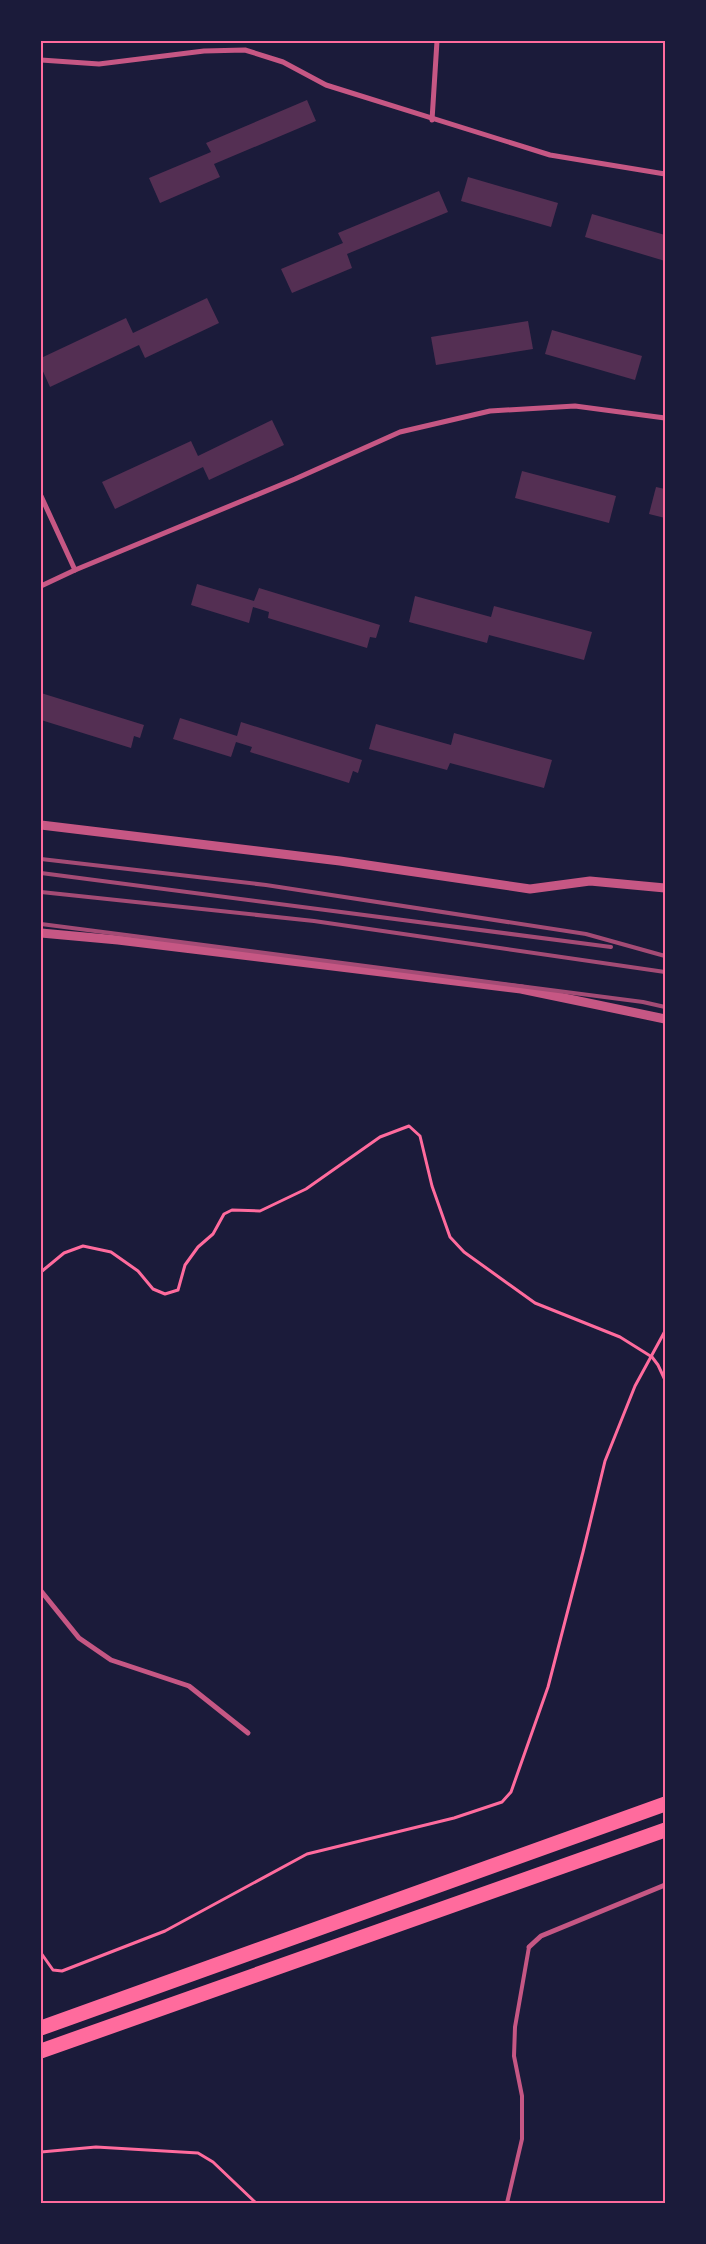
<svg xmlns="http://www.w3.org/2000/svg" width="706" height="2244" font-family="'Noto Sans',sans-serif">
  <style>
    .building { fill: #542f53 }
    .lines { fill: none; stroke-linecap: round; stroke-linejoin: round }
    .path { stroke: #ff6b9d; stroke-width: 3 }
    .service { stroke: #c65784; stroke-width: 4 }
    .minor { stroke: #c65784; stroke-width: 5 }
    .tertiary { stroke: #c65784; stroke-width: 9 }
    .motorway { stroke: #ff6b9d; stroke-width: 15 }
    .rail { stroke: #a44b75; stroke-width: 4 }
    .neatline { fill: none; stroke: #ff6b9d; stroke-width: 2 }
  </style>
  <rect width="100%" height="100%" fill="#1b1b3a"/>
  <g class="building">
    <polygon points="307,100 316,121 214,164 220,177 160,203 149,178 211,152 206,143"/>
    <polygon points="468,177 558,203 551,227 461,201"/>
    <polygon points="439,191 448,212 347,254 352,268 292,293 281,269 343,243 338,233"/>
    <polygon points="592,214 665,235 665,261 585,237"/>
    <polygon points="207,298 219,323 145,358 139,345 50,387 41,367 41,358 126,318 133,333"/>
    <polygon points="528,321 533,349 436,365 431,337"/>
    <polygon points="552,330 642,356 635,380 545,354"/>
    <polygon points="272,420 284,445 209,480 203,467 115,509 102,482 191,441 198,456"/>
    <polygon points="522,471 616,496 609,523 515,498"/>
    <polygon points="656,487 665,489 665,518 649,514"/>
    <polygon points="197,584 254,601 259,588 380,625 376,638 370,637 367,648 268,618 269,612 253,607 249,623 191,605"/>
    <polygon points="415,596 491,617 494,606 592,632 584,660 489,635 487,643 409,622"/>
    <polygon points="41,693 144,725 140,738 134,736 131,748 41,720"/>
    <polygon points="180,718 237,736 241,722 362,760 358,773 353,771 349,783 250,752 252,747 236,742 231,757 173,739"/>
    <polygon points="376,724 451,745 454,733 552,760 544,788 450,763 447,770 369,749"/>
  </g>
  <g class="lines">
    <g class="path">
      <polyline points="41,1272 64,1253 83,1246 111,1252 138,1271 153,1289 165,1294 178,1290 185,1265 198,1247 213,1234 224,1214 232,1210 260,1211 306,1189 380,1137 409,1126 420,1136 432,1186 450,1237 464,1252 535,1303 620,1337 652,1357 658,1365 665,1380"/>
      <polyline points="41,1953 53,1970 62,1971 165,1931 307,1854 454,1818 502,1802 511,1792 548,1687 583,1552 605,1461 635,1386 665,1331"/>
      <polyline points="41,2152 96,2147 198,2153 213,2162 256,2203"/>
    </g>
    <polyline class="service" points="507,2203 522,2139 522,2096 514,2056 515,2027 529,1947"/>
    <g class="minor">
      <polyline points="41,60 99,64 204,51 245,50 283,62 326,85 550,155 665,174"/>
      <polyline points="432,120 437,41"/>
      <polyline points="41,496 75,570"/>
      <polyline points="41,586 75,570 295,479 400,432 490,411 575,406 665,418"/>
      <polyline points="41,1591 79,1638 111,1660 189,1686 248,1733"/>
      <polyline points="529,1947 541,1936 665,1885"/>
    </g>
    <g class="tertiary">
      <polyline points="41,825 340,861 530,889 590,881 665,888"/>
      <polyline points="41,933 118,940 521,989 665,1019"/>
    </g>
    <g class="motorway">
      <polyline points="41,2028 665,1804"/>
      <polyline points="41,2051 665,1830"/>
    </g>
    <g class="rail">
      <polyline points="41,859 266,885 586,934 665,956"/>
      <polyline points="41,873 611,947"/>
      <polyline points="41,892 314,921 665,972"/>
      <polyline points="41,924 643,1002 665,1007"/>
    </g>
  </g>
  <rect width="706" height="2244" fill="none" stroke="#1b1b3a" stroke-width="85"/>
  <rect x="42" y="42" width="622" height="2160" class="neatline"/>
</svg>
